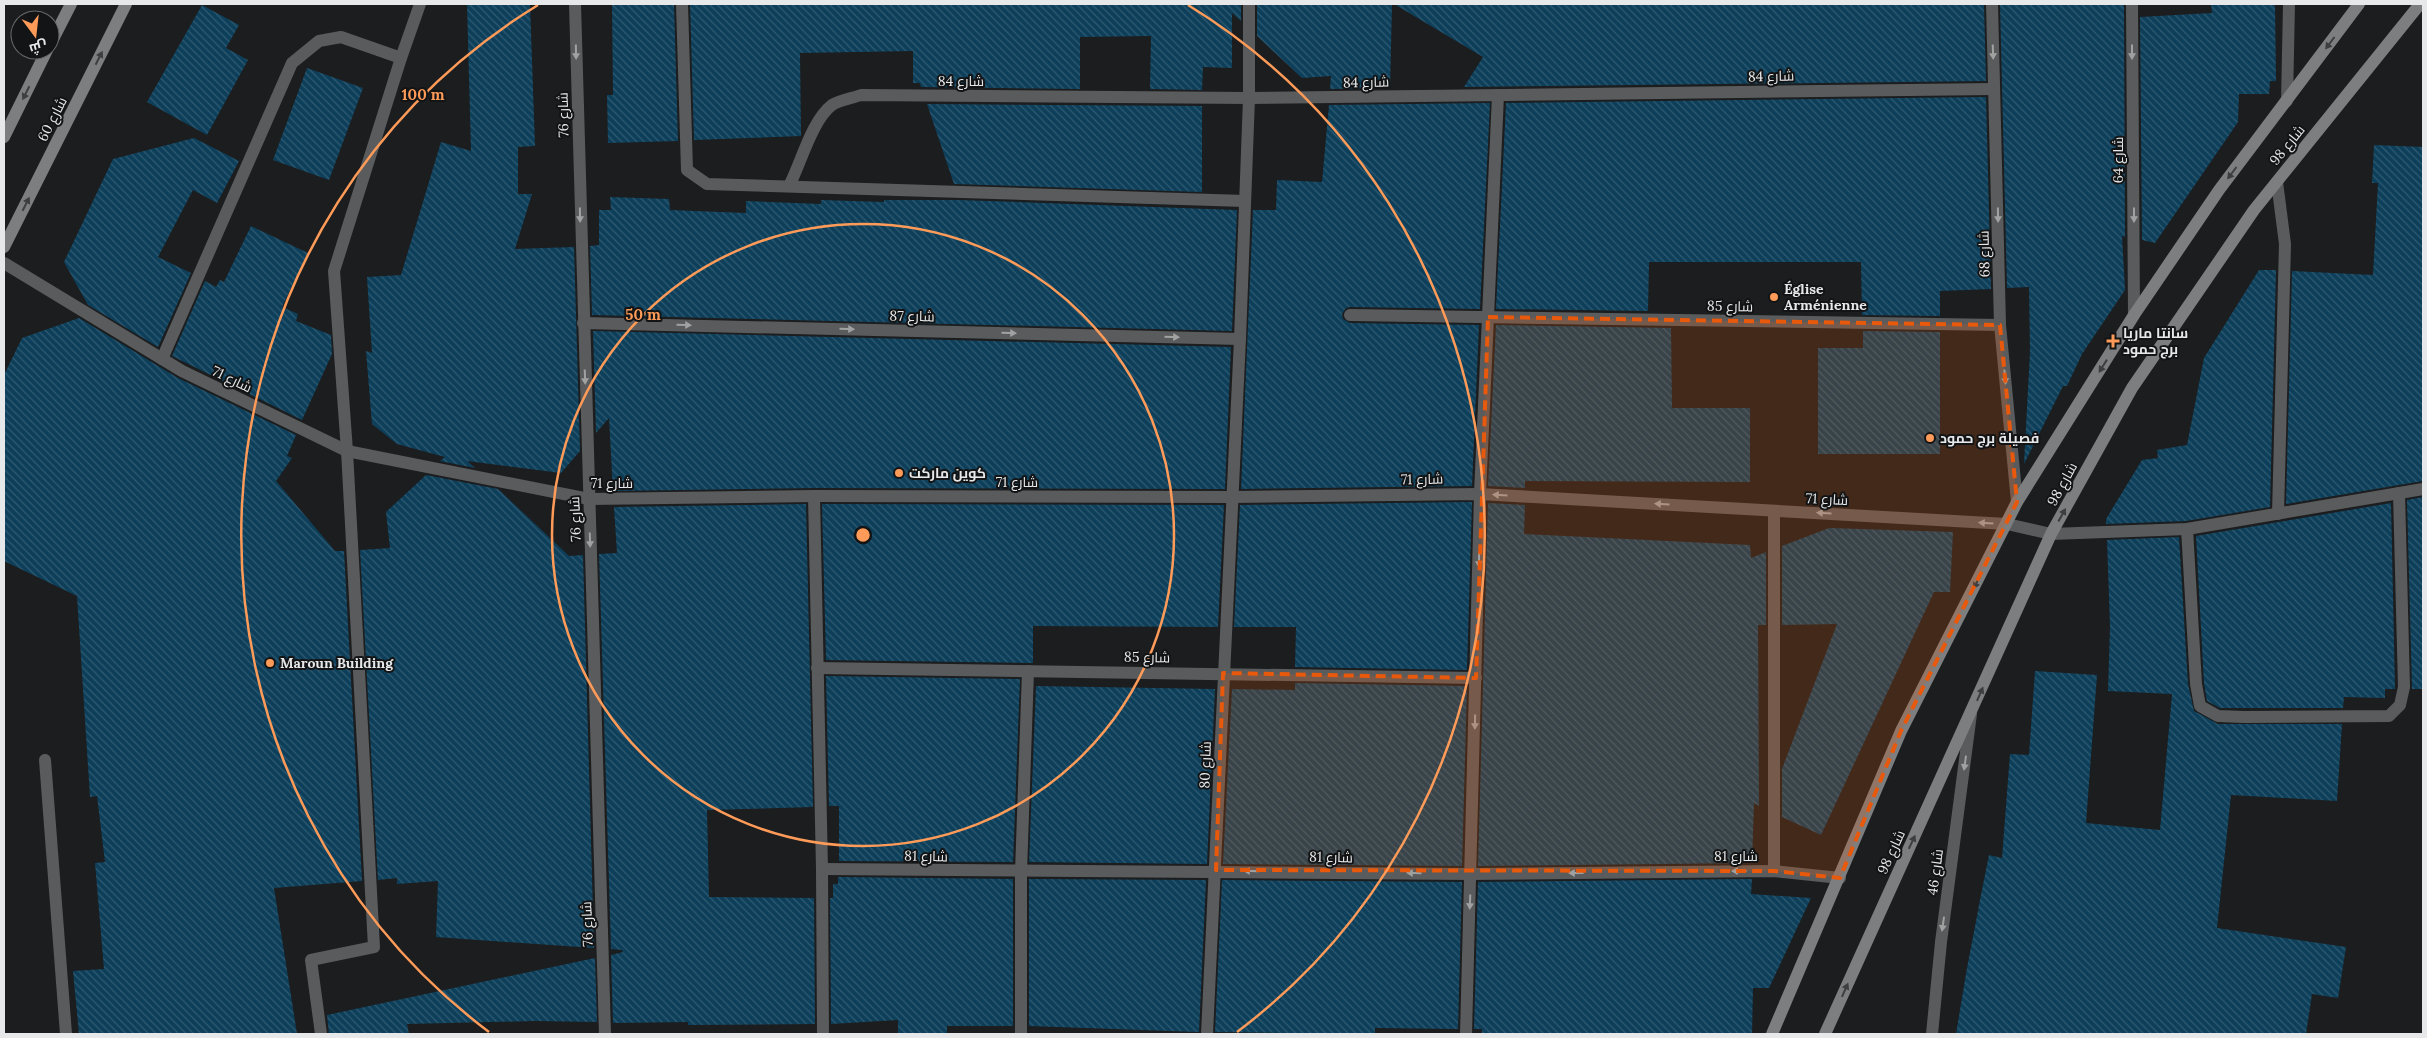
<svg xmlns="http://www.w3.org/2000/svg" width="2427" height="1038" font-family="Lora,Cairo,serif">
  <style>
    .building { fill: url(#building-back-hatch) }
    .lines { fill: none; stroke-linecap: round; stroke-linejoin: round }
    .lane { stroke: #5a5b5c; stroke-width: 12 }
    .street { stroke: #5a5b5c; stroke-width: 12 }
    .secondary { stroke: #7c7e7f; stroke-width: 12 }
    .oneway { fill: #3c3e3f }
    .oneway2 { fill: #a0a2a2 }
    .marked { fill: #e8590c; fill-opacity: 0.2; stroke: #e8590c; stroke-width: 4; stroke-dasharray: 10 6; stroke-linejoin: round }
    .ring { fill: none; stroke: #fe9b59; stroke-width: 2.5 }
    .poi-dot { fill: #fe9b59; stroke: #121415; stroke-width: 2 }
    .labels { text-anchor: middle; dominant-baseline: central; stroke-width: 4; stroke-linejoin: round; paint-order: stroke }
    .street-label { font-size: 14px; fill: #e6e8e9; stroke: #121415 }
    .poi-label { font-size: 14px; font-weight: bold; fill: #e6e8e9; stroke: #121415; text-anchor: start }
    .centre { fill: #fe9b59; stroke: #121415; stroke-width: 2.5 }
    .ring-label { font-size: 15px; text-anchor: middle; font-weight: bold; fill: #fe9b59; stroke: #121415; stroke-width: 4; stroke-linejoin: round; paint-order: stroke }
  </style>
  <defs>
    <pattern id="building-back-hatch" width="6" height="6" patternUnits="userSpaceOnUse" patternTransform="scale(1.25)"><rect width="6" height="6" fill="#0d3f5a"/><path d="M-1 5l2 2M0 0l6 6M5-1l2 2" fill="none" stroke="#305b72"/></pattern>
  </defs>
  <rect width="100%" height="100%" fill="#1b1d1f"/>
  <g class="building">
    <polygon points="467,4 530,4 535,146 518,147 518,194 532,194 515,249 574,247 580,451 561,473 467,461 475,468 440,461 445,457 397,444 372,424 366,351 372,353 367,277 401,275 441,142 471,151"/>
    <polygon points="612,4 674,4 678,141 608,143 607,95 613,95"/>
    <polygon points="690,4 1241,4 1241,21 1232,13 1232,68 1203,67 1202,90 1150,89 1151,36 1080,37 1080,89 921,87 920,83 913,83 913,51 800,53 801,136 694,140"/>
    <polygon points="1257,4 1392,4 1390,88 1330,89 1331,76 1302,78 1257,36"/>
    <polygon points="1394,4 1984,4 1986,81 1464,87 1483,57"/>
    <polygon points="2000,4 2124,4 2125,237 2122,236 2125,290 2082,354 2067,386 2063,386 2024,464 2030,352 2029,287 2007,288"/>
    <polygon points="2211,4 2275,4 2276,81 2270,81 2269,94 2239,94 2238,122 2155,243 2142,240 2140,17 2212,13"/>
    <polygon points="202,5 239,25 226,48 248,60 207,135 147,102"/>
    <polygon points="307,68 363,88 329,180 273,160"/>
    <polygon points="1986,97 1991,289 1940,291 1940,316 1862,315 1861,262 1649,262 1648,311 1496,309 1506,103"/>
    <polygon points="1490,103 1480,309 1350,307 1346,308 1342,314 1343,319 1350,323 1479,325 1472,486 1241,489 1253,210 1276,210 1277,180 1322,182 1329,105"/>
    <polygon points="927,104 1202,106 1202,192 954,184"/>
    <polygon points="194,138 239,161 217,203 193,190 158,257 191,273 158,347 88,305 64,262 113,159"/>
    <polygon points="2374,145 2423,147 2423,481 2286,504 2292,271 2373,275 2378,183 2372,183"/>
    <polygon points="610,197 669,199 670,210 746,213 746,201 821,204 821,200 884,202 884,200 959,200 1237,210 1232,331 592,315 590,246 599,245 599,210 611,210"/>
    <polygon points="251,226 308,253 282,307 298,314 296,321 331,335 332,354 302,420 172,356 205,281 216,287 220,280 224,282"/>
    <polygon points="2259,270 2276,270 2270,507 2186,521 2106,524 2106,519 2142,460 2158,458 2157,450 2187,445 2204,358"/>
    <polygon points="79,318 178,378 296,435 287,456 292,458 276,481 335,551 344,551 362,881 274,888 297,1034 79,1034 73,971 104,969 95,863 105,862 97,796 90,797 77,596 4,561 4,375 22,338"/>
    <polygon points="1496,325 1671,328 1672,408 1750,408 1750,482 1525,481 1525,488 1488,486"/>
    <polygon points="593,331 1231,347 1225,489 814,488 613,491 609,418 596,433"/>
    <polygon points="1863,331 1940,332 1940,454 1818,454 1818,348 1863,348"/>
    <polygon points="426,475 498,489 569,556 583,555 594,948 436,937 438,881 397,884 397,878 378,880 360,550 390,548 386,512"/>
    <polygon points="2423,497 2423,689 2412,689 2407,500"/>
    <polygon points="1472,502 1467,670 1295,667 1296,627 1234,627 1240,505"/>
    <polygon points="1488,503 1525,505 1524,534 1750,545 1751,558 1766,552 1766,625 1758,625 1759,806 1754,803 1752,863 1478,866"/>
    <polygon points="2391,503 2395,689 2385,689 2385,698 2344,697 2343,708 2220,708 2207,701 2204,683 2196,536"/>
    <polygon points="806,504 813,807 707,810 709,897 814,898 815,1024 688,1025 688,1022 613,1023 611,955 623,952 622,950 611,949 599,554 617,553 614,507"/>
    <polygon points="822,504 1224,505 1218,627 1033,626 1033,663 826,660"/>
    <polygon points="1829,528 1953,532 1950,592 1934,592 1821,835 1782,817 1782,769 1837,624 1782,625 1782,546"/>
    <polygon points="2179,537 2188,684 2194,711 2218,724 2342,724 2337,801 2231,795 2217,928 2346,947 2338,998 2312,994 2306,1034 1956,1034 1967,968 1978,911 1980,911 1978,910 1989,855 2002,858 2010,754 2029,755 2035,671 2097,675 2086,823 2160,830 2172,694 2108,691 2110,626 2107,540"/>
    <polygon points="826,676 1020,679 1013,862 839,861 839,806 829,806"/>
    <polygon points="1295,683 1467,686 1462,866 1223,864 1232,689 1295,690"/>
    <polygon points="1036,686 1215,689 1207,864 1029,862"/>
    <polygon points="838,877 1013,879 1013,1026 947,1026 947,1034 898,1034 898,1020 831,1024 830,898 833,898 833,884 838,884"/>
    <polygon points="1029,879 1206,880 1199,1032 1029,1026"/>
    <polygon points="1752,879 1751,894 1811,898 1769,988 1753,988 1752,1034 1482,1034 1482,1029 1474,1029 1478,882"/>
    <polygon points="1222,880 1462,882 1458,1029 1375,1028 1375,1034 1215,1032"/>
    <polygon points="595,958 597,1022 535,1021 407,1024 409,1034 329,1034 327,1015"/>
  </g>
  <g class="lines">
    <polyline class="lane" points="45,760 66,1034"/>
    <g class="street">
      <polyline points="575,4 605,1034"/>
      <polyline points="682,4 687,170 707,184 1245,201"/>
      <polyline points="1992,4 2000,325 2017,502"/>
      <polyline points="2132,4 2134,315"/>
      <polyline points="2287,101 2289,4"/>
      <polyline points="2277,182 2285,244 2278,514"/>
      <path d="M789,186C801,163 812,120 832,105C839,100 853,98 861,95L1249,98L1994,89"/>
      <polyline points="4,263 182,371 347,451 589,499 814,496 1233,497 1480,494 2007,524 2051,534 2187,529 2423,489"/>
      <polyline points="1350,315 2000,325"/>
      <polyline points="583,323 1240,339"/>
      <polyline points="162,359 292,63 319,41 341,37 401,58"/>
      <polyline points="814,496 822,869 823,1034"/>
      <polyline points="2187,529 2196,684 2200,706 2218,716 2244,717 2389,716 2400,705 2404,687 2399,493"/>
      <polyline points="817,668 1476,678"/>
      <polyline points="822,869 1471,874 1774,871 1840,878"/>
      <polyline points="1774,871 1774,511"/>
      <polyline points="321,1034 311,960 374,947 347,451 334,271 401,58 420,4"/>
      <polyline points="1021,1034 1021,872 1028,671"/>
      <polyline points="1207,1034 1240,339 1249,98 1249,4"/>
      <polyline points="1466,1034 1480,494 1498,95"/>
      <polyline points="1932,1034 1941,942 1971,714"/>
    </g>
    <g class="secondary">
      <polyline points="50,45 71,4"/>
      <polyline points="4,137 47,50"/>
      <polyline points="4,247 126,4"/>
      <polyline points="1772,1034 1901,731 2017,502 2134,315 2219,190 2359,4"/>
      <polyline points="1825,1034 2051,534 2132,388 2254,210 2420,4"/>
    </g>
  </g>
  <defs><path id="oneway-solid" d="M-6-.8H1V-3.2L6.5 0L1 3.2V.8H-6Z" transform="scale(1.25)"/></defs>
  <g class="oneway">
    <use href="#oneway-solid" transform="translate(2330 43) rotate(127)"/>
    <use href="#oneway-solid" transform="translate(99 58) rotate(-63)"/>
    <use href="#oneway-solid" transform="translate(26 93) rotate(117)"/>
    <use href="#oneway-solid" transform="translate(2232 173) rotate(127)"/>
    <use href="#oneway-solid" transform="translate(26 204) rotate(-63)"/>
    <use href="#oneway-solid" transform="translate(2103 366) rotate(122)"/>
    <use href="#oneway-solid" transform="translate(2062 515) rotate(-61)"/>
    <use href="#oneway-solid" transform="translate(1977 582) rotate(117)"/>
    <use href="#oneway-solid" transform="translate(1980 694) rotate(-66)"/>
    <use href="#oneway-solid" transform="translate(1912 842) rotate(-65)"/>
    <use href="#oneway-solid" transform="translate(1845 990) rotate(-66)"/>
  </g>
  <g class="oneway2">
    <use href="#oneway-solid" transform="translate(576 52) rotate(89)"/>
    <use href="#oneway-solid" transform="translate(1993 52) rotate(88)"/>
    <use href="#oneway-solid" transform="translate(2132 52) rotate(90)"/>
    <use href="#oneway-solid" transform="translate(580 215) rotate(89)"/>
    <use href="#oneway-solid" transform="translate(1998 215) rotate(89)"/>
    <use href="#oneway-solid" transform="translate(2134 215) rotate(90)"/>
    <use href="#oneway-solid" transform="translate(684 325) rotate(1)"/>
    <use href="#oneway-solid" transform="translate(847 329) rotate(1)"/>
    <use href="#oneway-solid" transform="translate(1009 333) rotate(1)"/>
    <use href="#oneway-solid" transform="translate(1172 337) rotate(1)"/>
    <use href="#oneway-solid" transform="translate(585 377) rotate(88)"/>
    <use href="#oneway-solid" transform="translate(2005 377) rotate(85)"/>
    <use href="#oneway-solid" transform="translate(1500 495) rotate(-177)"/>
    <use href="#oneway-solid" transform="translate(1662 504) rotate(-177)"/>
    <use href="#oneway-solid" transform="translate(1824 513) rotate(-177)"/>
    <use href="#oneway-solid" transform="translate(1986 523) rotate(-177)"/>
    <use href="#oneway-solid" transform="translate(590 540) rotate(88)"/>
    <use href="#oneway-solid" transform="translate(1479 560) rotate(91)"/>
    <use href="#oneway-solid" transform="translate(1475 722) rotate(91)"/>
    <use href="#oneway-solid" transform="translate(1965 763) rotate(98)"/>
    <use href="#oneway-solid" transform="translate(1251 871) rotate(-179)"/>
    <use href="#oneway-solid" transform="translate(1739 871) rotate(180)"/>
    <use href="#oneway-solid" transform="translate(1414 873) rotate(-179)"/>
    <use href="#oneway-solid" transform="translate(1576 873) rotate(180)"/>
    <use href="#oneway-solid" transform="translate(1470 902) rotate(92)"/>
    <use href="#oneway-solid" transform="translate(1943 924) rotate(98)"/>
  </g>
  <path class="marked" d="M1488,317L2000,325L2017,502L1901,731L1840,878L1774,871L1216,870L1223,673L1476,678Z"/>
  <g class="ring">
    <circle cx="863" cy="535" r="311"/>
    <path d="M489 1032A622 622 0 0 1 538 5M1188 5A622 622 0 0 1 1237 1032"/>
  </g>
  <g class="poi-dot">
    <circle cx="1774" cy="297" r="5"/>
    <path d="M2110.5 333.5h5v5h5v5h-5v5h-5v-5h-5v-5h5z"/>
    <circle cx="1930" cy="438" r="5"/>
    <circle cx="899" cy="473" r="5"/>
    <circle cx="270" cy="663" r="5"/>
  </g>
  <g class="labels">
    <g class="street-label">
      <text transform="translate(1771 76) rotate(-1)">شارع 84</text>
      <text x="961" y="81">شارع 84</text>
      <text transform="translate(1366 82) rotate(-1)">شارع 84</text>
      <text transform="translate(563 115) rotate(-91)">شارع 76</text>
      <text transform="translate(52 119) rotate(-63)">شارع 60</text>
      <text transform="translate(2287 145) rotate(-51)">شارع 98</text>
      <text transform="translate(2118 160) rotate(-90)">شارع 64</text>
      <text transform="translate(1984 254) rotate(-91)">شارع 68</text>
      <text transform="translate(1730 306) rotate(1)">شارع 85</text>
      <text transform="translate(912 316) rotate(1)">شارع 87</text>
      <text transform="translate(232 379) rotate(26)">شارع 71</text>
      <text transform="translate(1422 479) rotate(-1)">شارع 71</text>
      <text x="1017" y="482">شارع 71</text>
      <text x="612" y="483">شارع 71</text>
      <text transform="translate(2062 484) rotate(-61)">شارع 98</text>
      <text transform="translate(1827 499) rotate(3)">شارع 71</text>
      <text transform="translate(575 519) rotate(-92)">شارع 76</text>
      <text transform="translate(1147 657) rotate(1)">شارع 85</text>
      <text transform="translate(1205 765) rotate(-88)">شارع 80</text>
      <text transform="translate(1891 852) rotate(-65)">شارع 98</text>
      <text transform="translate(926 856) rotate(1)">شارع 81</text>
      <text x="1736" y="856">شارع 81</text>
      <text transform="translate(1331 857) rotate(1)">شارع 81</text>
      <text transform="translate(1935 872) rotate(-82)">شارع 46</text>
      <text transform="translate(587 924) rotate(-92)">شارع 76</text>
    </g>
    <g class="poi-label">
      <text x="1784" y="289">Église<tspan x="1784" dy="16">Arménienne</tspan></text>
      <text x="2123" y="333">سانتا ماريا<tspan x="2123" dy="16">برج حمود</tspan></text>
      <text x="1940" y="438">فصيلة برج حمود</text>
      <text x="909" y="473">كوين ماركت</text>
      <text x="280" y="663">Maroun Building</text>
    </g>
  </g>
  <circle cx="863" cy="535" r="8" class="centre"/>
  <g class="ring-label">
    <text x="423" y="100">100 m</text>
    <text x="643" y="320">50 m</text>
  </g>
  <rect width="2427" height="1038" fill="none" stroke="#e6e8e9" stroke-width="10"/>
  <g transform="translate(35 35) rotate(165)"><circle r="24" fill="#121415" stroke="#67696a"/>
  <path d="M0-4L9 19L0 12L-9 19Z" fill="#fe9b59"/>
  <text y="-8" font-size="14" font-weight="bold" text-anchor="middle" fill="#e6e8e9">ش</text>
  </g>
</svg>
